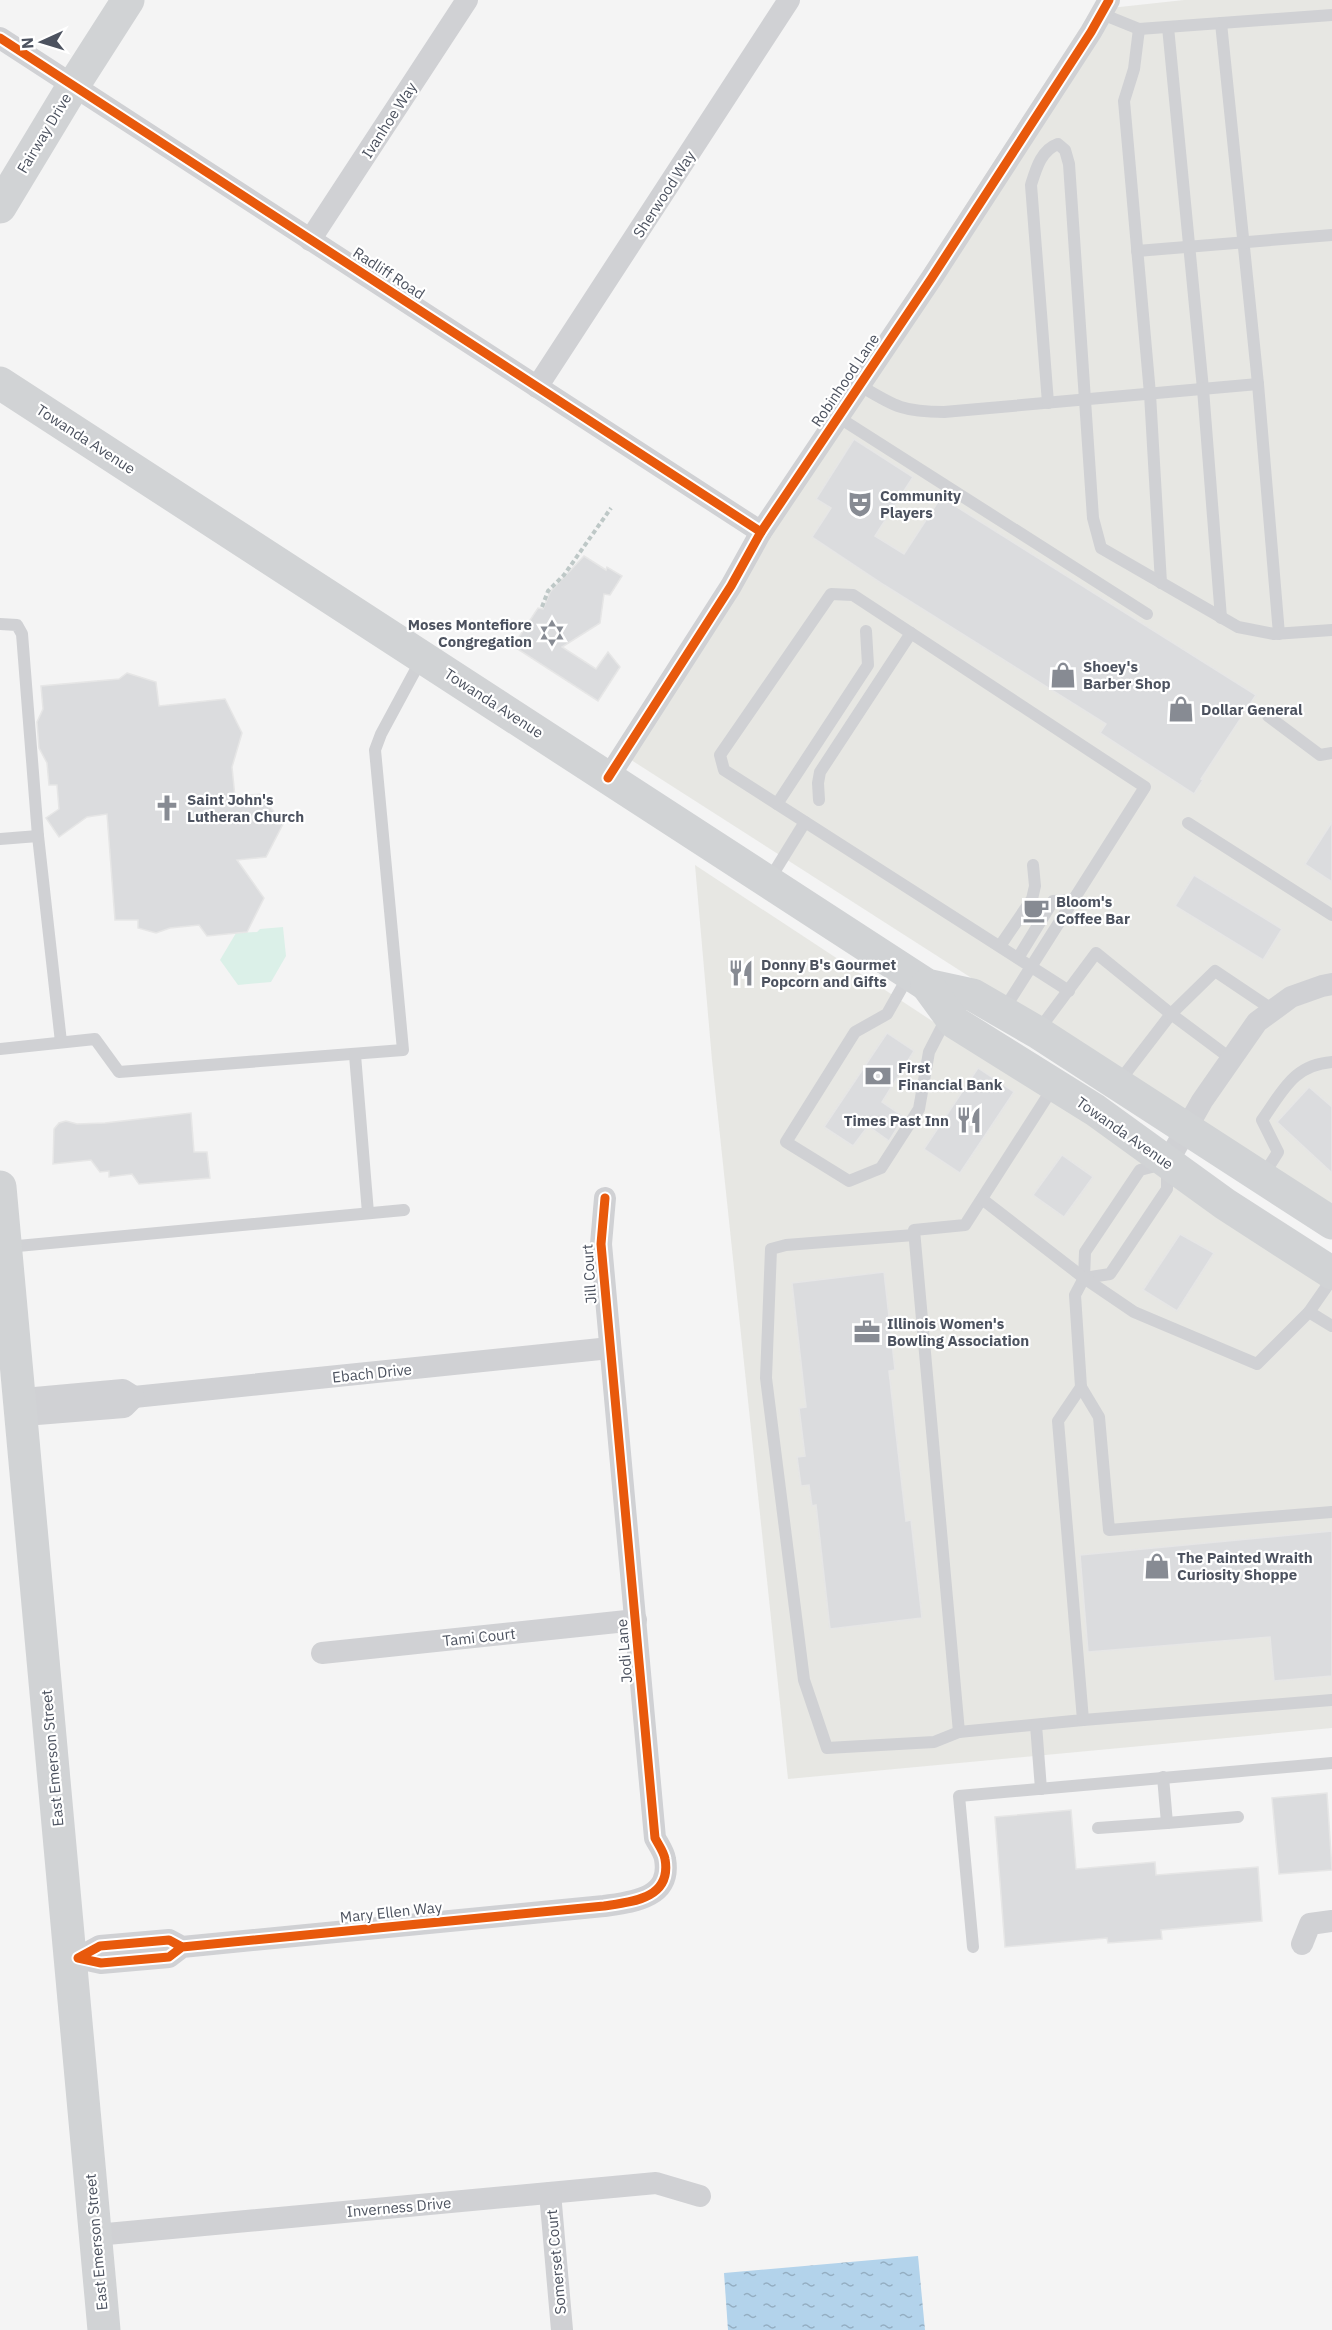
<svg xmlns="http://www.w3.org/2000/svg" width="1332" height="2330" font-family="'IBM Plex Sans',sans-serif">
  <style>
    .commercial { fill: #e7e7e3 }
    .green { fill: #dbf0e8 }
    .water { fill: url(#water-ripples) }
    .building { fill: #dbdcde; stroke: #e6e6e6; stroke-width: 1.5 }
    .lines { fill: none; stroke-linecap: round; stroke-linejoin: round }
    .path { stroke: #bec8c7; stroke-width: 4; stroke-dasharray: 4.5 3; stroke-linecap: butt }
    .lane { stroke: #d0d1d4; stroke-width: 12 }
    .street { stroke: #d0d1d4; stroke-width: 22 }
    .secondary { stroke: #d1d3d5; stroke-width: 33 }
    .cycleway-casing { stroke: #fff; stroke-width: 13 }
    .cycleway { stroke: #e8590c; stroke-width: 9 }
    .labels { text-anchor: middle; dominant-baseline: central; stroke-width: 4.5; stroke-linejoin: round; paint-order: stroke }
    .street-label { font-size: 15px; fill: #4c525f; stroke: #fff }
    .poi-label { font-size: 15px; font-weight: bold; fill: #4c525f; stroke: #fff; text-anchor: start }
  </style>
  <defs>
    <pattern id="water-ripples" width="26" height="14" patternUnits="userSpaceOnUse" patternTransform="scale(1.5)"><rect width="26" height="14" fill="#b3d3eb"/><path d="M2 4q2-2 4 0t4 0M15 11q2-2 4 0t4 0" fill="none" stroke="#94aec2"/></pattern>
  </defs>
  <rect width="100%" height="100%" fill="#f4f4f4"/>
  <g class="commercial">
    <polygon points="1184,0 1332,0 1332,1209 614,749 1092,10"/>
    <polygon points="695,865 1332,1284 1332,1728 788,1779 712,1060"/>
  </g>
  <polygon class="green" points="283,927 286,956 271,982 238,985 220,960 236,933 257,932 260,929"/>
  <polygon class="water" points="918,2256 925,2330 728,2330 724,2273"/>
  <g class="building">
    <polygon points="854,439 913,477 875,536 904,554 941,497 1256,695 1201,779 1203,780 1194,794 1100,733 1106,724 884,585 812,537 831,508 816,499"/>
    <polygon points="584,556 606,570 607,567 622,576 610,595 604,594 600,623 562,647 596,669 608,652 620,667 598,701 513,646 538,608 543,609 550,592"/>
    <polygon points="127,673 156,682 159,706 225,699 242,733 232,767 235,797 261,794 283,824 266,857 237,860 264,898 247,932 207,936 199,925 170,928 156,933 138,928 138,920 115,920 107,814 87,817 59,837 46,818 59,809 57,785 49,785 47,763 39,748 37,722 43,709 41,686 119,679"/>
    <polygon points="1332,822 1332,882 1305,864"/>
    <polygon points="1194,875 1282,929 1263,960 1175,906"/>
    <polygon points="887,1033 914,1051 882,1102 904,1117 889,1141 868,1126 853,1146 824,1127"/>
    <polygon points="978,1068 1014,1092 960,1173 924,1149"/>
    <polygon points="1309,1087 1332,1107 1332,1173 1277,1122"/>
    <polygon points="191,1113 194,1152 207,1152 210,1178 139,1184 132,1174 109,1177 109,1171 100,1172 91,1160 53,1164 54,1129 59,1123 66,1121 77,1124 105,1123"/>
    <polygon points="1062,1155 1093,1177 1064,1217 1033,1195"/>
    <polygon points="1180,1234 1214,1253 1177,1311 1143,1290"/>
    <polygon points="884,1272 895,1370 889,1371 906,1521 911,1520 922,1618 830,1629 816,1505 812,1506 809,1485 801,1486 797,1457 805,1456 799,1408 806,1407 792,1283"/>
    <polygon points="1332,1531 1332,1676 1274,1681 1270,1637 1088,1652 1080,1555"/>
    <polygon points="1327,1793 1332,1870 1279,1874 1272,1798"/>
    <polygon points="1071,1810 1076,1869 1155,1862 1156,1875 1258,1867 1262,1921 1161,1930 1162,1939 1108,1943 1107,1938 1005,1947 995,1817"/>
  </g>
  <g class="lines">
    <polyline class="path" points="542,607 548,591 564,575 611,508"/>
    <g class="lane">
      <polyline points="1102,14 1139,29 1332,15"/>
      <polyline points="1221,23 1258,384 1279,634"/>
      <polyline points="1168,27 1203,389 1221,618"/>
      <polyline points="1139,29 1134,69 1124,101 1150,394 1161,583"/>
      <polyline points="1137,251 1332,235"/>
      <path d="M859,385C894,406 902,412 944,412L1258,384"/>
      <path d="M1048,403L1031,185C1036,169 1041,150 1058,144L1065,150L1069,164L1093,518L1101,548L1238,627L1274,634L1332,630"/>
      <polyline points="838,417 1147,614"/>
      <polyline points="0,624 17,625 22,634 38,836 61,1042"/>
      <polyline points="1268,716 1320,755 1332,753"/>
      <polyline points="819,800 818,783 820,772 911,633"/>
      <polyline points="777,804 868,665 866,631"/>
      <polyline points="1188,823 1332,915"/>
      <polyline points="0,839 38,836"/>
      <polyline points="768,882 805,822"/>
      <polyline points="1000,946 1032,899 1035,886 1033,865"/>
      <polyline points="1018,958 1053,901 1074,900"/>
      <polyline points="909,975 887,1014 855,1032 786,1142 849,1181 881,1168 919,1109 929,1052 947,1017"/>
      <path d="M1003,1011L1145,787L853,595L831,594L720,755L724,770C839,844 954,917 1069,991"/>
      <polyline points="1038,1031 1096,953 1171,1014 1118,1083"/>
      <polyline points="0,1049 95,1039 119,1072 403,1050 375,750 381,734 422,658"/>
      <polyline points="355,1055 368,1213"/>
      <polyline points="1230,1058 1171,1014 1215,971 1273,1010"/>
      <polyline points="1054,1086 965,1225 914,1230 959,1732 1083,1720 1058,1421 1081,1387 1075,1295 1084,1278 1085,1252 1140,1170 1167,1163 1167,1189 1110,1274 1084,1278"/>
      <path d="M1263,1176L1278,1152L1262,1120C1283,1091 1293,1065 1332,1062"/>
      <polyline points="982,1199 1084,1278 1134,1312 1257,1364 1309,1312"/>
      <polyline points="914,1235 786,1245 771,1249 766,1378 804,1680 827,1748 934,1742 959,1732"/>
      <polyline points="7,1247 404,1210"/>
      <polyline points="1332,1279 1309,1312 1332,1326"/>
      <polyline points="1081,1387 1099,1417 1109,1530 1332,1512"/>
      <polyline points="1083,1720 1332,1700"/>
      <polyline points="1036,1725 1041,1789"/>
      <polyline points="1163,1777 1167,1823 1238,1817"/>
      <polyline points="1098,1828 1167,1823"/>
      <polyline points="973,1947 959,1796 1332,1763"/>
    </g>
    <g class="street">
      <polyline points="0,38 761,532"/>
      <polyline points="310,240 467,0"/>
      <polyline points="537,387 789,0"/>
      <polyline points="608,778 731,586 761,532 931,279 1091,32 1109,0"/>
      <polyline points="1167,1163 1202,1101 1257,1022 1291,997 1322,986 1332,984"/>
      <polyline points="134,1397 610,1348"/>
      <polyline points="20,1407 27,1407 35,1398 123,1390 134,1397 124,1407 37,1414 27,1407"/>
      <polyline points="322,1653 636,1620"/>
      <polyline points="1302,1944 1310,1924 1332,1921"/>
      <path d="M182,1947L169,1940L100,1946L78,1958L101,1963L169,1957L182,1947L604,1906C631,1902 672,1899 665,1859C664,1852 658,1844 655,1838L601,1244L605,1198"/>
      <polyline points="550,2193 562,2330"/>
      <polyline points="96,2235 656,2183 700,2196"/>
    </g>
    <g class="secondary">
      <polyline points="0,207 73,86 128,0"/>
      <polyline points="0,383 910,974 927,985 973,995 1037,1032 1332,1223"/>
      <polyline points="927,985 954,1022 1095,1110 1225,1204 1332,1273"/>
      <polyline points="0,1187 104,2330"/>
    </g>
    <g class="cycleway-casing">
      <g id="cycleway">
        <polyline points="0,38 761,532"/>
        <polyline points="608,778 731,586 761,532 931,279 1091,32 1109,0"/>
        <path d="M182,1947L169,1940L100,1946L78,1958L101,1963L169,1957L182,1947L604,1906C631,1902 672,1899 665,1859C664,1852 658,1844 655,1838L601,1244L605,1198"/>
      </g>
    </g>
    <use href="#cycleway" class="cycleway"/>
  </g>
  <defs>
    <g id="theatre-bare" transform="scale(2.07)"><path d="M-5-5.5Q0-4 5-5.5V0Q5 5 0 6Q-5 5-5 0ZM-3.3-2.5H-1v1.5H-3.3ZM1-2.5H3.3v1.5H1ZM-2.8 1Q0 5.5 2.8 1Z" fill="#878b93" stroke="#fff" stroke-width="2.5" paint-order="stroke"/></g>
    <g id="synagogue-bare" transform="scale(2.07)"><path d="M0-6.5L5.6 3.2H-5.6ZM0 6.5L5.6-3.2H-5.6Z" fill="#878b93" stroke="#fff" stroke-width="2.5" paint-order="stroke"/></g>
    <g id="shop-bare" transform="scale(2.07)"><path d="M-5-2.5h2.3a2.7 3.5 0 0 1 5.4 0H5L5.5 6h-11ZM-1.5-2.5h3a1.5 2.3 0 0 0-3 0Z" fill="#878b93" stroke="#fff" stroke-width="2.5" paint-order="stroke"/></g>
    <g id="church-bare" transform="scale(2.07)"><path d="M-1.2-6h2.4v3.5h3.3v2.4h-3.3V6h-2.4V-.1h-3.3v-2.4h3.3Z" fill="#878b93" stroke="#fff" stroke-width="2.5" paint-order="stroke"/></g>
    <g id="cafe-bare" transform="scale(2.07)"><path d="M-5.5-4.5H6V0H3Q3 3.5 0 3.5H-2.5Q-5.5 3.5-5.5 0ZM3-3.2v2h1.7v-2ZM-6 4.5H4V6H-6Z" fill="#878b93" stroke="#fff" stroke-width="2.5" paint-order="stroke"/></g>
    <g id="restaurant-bare" transform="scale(2.07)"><path d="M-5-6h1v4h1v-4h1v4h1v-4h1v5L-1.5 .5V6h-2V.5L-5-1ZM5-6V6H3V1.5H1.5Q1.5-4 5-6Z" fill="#878b93" stroke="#fff" stroke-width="2.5" paint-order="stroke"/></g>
    <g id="bank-bare" transform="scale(2.07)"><path d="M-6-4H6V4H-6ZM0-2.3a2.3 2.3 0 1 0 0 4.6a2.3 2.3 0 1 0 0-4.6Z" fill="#878b93" stroke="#fff" stroke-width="2.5" paint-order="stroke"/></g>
    <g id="office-bare" transform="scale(2.07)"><path d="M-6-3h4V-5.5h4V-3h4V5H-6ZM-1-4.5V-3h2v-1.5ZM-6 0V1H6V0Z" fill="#878b93" stroke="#fff" stroke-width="2.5" paint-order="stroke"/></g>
  </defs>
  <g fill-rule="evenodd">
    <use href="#theatre-bare" x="860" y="504"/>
    <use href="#synagogue-bare" x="552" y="633"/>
    <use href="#shop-bare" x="1063" y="675"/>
    <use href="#shop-bare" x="1181" y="709"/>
    <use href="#church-bare" x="167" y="808"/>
    <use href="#cafe-bare" x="1036" y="910"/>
    <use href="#restaurant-bare" x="741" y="973"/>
    <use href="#bank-bare" x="878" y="1076"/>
    <use href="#restaurant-bare" x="969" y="1120"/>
    <use href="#office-bare" x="867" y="1332"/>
    <use href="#shop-bare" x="1157" y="1566"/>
  </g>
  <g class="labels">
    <g class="street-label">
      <text transform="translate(389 120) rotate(-57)">Ivanhoe Way</text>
      <text transform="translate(44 133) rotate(-59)">Fairway Drive</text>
      <text transform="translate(664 194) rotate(-57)">Sherwood Way</text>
      <text transform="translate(389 273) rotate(33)">Radliff Road</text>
      <text transform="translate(845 380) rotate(-56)">Robinhood Lane</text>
      <text transform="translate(86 439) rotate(33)">Towanda Avenue</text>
      <text transform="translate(494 703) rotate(33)">Towanda Avenue</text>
      <text transform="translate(1125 1133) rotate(35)">Towanda Avenue</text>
      <text transform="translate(589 1274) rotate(-94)">Jill Court</text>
      <text transform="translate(372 1373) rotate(-6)">Ebach Drive</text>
      <text transform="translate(479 1637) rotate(-6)">Tami Court</text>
      <text transform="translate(624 1651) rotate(-95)">Jodi Lane</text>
      <text transform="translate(52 1758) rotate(-95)">East Emerson Street</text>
      <text transform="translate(391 1912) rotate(-6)">Mary Ellen Way</text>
      <text transform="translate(399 2207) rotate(-5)">Inverness Drive</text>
      <text transform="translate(96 2242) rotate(-95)">East Emerson Street</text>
      <text transform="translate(556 2262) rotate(-95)">Somerset Court</text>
    </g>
    <g class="poi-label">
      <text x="880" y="495">Community<tspan x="880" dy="17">Players</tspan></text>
      <text x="532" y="624" text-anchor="end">Moses Montefiore<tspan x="532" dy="17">Congregation</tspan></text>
      <text x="1083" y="666">Shoey's<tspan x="1083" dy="17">Barber Shop</tspan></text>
      <text x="1201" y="709">Dollar General</text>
      <text x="187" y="799">Saint John's<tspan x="187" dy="17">Lutheran Church</tspan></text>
      <text x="1056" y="901">Bloom's<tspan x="1056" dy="17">Coffee Bar</tspan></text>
      <text x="761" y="964">Donny B's Gourmet<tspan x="761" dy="17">Popcorn and Gifts</tspan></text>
      <text x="898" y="1067">First<tspan x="898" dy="17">Financial Bank</tspan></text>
      <text x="949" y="1120" text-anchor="end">Times Past Inn</text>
      <text x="887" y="1323">Illinois Women's<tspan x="887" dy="17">Bowling Association</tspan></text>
      <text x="1177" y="1557">The Painted Wraith<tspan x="1177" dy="17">Curiosity Shoppe</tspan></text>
    </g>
  </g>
  <g transform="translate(42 42) rotate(266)" stroke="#ffffff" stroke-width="4.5" paint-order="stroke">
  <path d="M0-4.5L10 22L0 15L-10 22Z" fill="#4c525f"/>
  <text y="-9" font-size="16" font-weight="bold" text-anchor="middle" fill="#4c525f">N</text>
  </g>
</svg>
